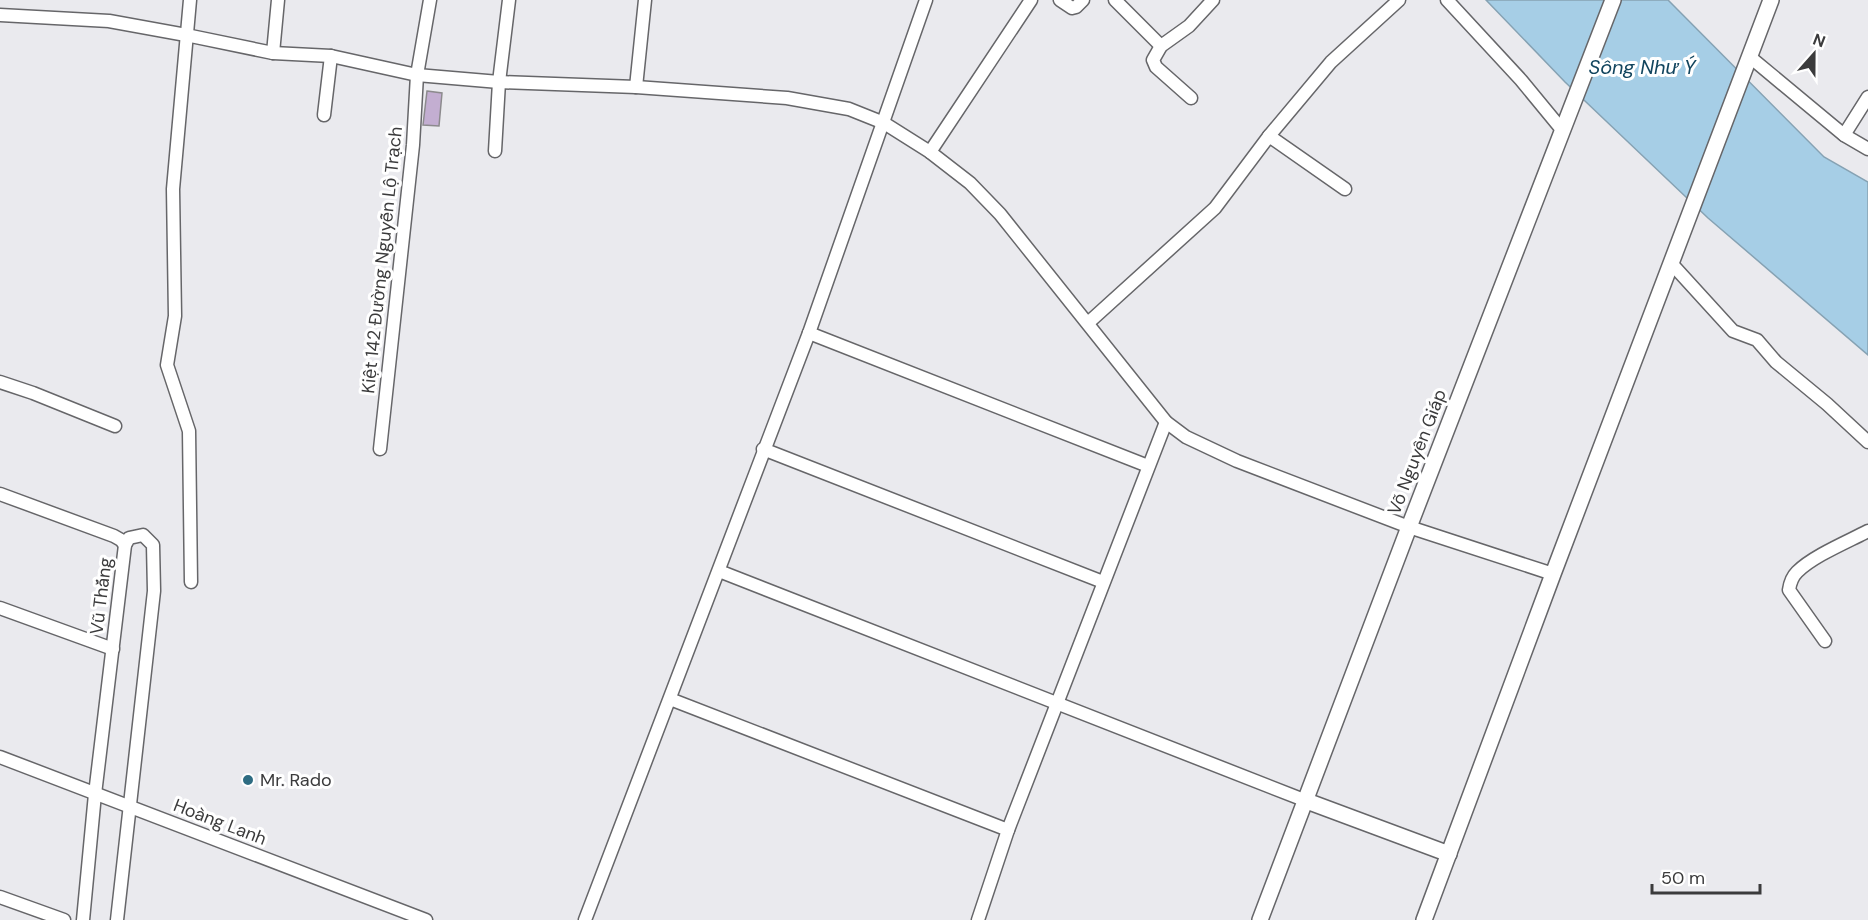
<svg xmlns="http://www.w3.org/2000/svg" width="1868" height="920" font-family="'DM Sans',sans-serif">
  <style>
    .water { fill: #a6cee6; stroke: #86a2b3; stroke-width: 1.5 }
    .building { fill: #c3aed1; stroke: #8c8a8d; stroke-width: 1.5 }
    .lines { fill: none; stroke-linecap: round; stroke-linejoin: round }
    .minor-casing { stroke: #666669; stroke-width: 15 }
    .tertiary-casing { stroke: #666669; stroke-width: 18 }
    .minor { stroke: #fff; stroke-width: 12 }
    .tertiary { stroke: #fff; stroke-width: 15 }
    .poi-dot { fill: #2e6c82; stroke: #fff; stroke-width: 2 }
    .labels { text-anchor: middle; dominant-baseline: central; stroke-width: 6; stroke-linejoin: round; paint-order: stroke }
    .street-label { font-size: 18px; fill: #3b3b3c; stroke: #fff }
    .poi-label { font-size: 18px; fill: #3b3b3c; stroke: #fff; text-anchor: start }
    .water-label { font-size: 20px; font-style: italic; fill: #12455e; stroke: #fff }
  </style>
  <rect width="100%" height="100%" fill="#eaeaee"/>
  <polygon class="water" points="1486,0 1668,0 1824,157 1868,182 1868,355 1708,218 1565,82"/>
  <polygon class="building" points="427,91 442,93 439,126 423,125"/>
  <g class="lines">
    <g class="minor-casing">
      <g id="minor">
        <polyline points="190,0 173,189 175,316 167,365 189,431 191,582"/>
        <polyline points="1060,0 1072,8 1076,7 1083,0"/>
        <polyline points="1115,0 1161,46"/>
        <polyline points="1447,0 1521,80 1563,131"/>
        <polyline points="0,15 109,21 186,35 273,53 331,56 417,75 499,82 636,87 787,98 849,109 884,123 930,152 970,183 1000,214 1166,422 1186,437 1237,461 1409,527 1553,574"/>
        <polyline points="273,53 278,0"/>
        <polyline points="1750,57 1844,135 1868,149"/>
        <polyline points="636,87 645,0"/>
        <polyline points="1191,98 1156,67 1153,60 1161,46 1189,26 1213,0"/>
        <polyline points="324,115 331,56"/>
        <polyline points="1844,135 1868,97"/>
        <polyline points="1269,136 1345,189"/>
        <polyline points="495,151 499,82 509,0"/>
        <polyline points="930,152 1031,0"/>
        <polyline points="1671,263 1733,331 1757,340 1776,362 1827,404 1868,442"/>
        <polyline points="1088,323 1215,208 1269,136 1331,62 1399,0"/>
        <polyline points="809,333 1148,466"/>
        <polyline points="0,382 33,393 115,426"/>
        <polyline points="380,449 413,145 417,75 430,0"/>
        <polyline points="763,449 1103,582"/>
        <polyline points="0,494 114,536 121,540 125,545"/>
        <polyline points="719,571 1304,800"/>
        <polyline points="0,608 113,649"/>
        <path d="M1825,641L1789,590C1790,583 1792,577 1797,572C1813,556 1847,542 1868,531"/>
        <polyline points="670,699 1008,830"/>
        <polyline points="0,757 426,920"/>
        <polyline points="0,897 64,920"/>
        <polyline points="83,920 95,794 125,545 129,538 143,535 153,545 154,591 117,920"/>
        <polyline points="585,920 809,333 926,0"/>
        <polyline points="978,920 1008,830 1166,422"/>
      </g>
    </g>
    <g class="tertiary-casing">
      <g id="tertiary">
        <polyline points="1304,800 1449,854"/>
        <polyline points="1260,920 1409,527 1613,0"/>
        <polyline points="1424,920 1553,574 1771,0"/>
      </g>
    </g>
    <use href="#minor" class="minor"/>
    <use href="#tertiary" class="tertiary"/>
  </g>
  <circle class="poi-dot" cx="248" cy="780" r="6"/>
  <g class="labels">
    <g class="street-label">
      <text transform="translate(382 260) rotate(-84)">Kiệt 142 Đường Nguyễn Lộ Trạch</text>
      <text transform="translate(1417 452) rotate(-69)">Võ Nguyên Giáp</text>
      <text transform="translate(101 596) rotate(-83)">Vũ Thắng</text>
      <text transform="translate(220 822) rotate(21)">Hoàng Lanh</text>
    </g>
    <g class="poi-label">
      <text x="260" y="780">Mr. Rado</text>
    </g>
    <g class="water-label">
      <text x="1642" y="67">Sông Như Ý</text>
    </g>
  </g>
  <g transform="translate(1814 54) rotate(21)" stroke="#ffffff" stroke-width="4.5" paint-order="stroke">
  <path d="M0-4.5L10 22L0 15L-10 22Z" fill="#3b3b3c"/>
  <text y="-9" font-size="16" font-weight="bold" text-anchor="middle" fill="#3b3b3c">N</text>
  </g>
  <path d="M1652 884v9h108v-9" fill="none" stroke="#3b3b3c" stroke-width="3"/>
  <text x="1661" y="884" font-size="18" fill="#3b3b3c" stroke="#ffffff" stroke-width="4.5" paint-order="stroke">50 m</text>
</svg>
